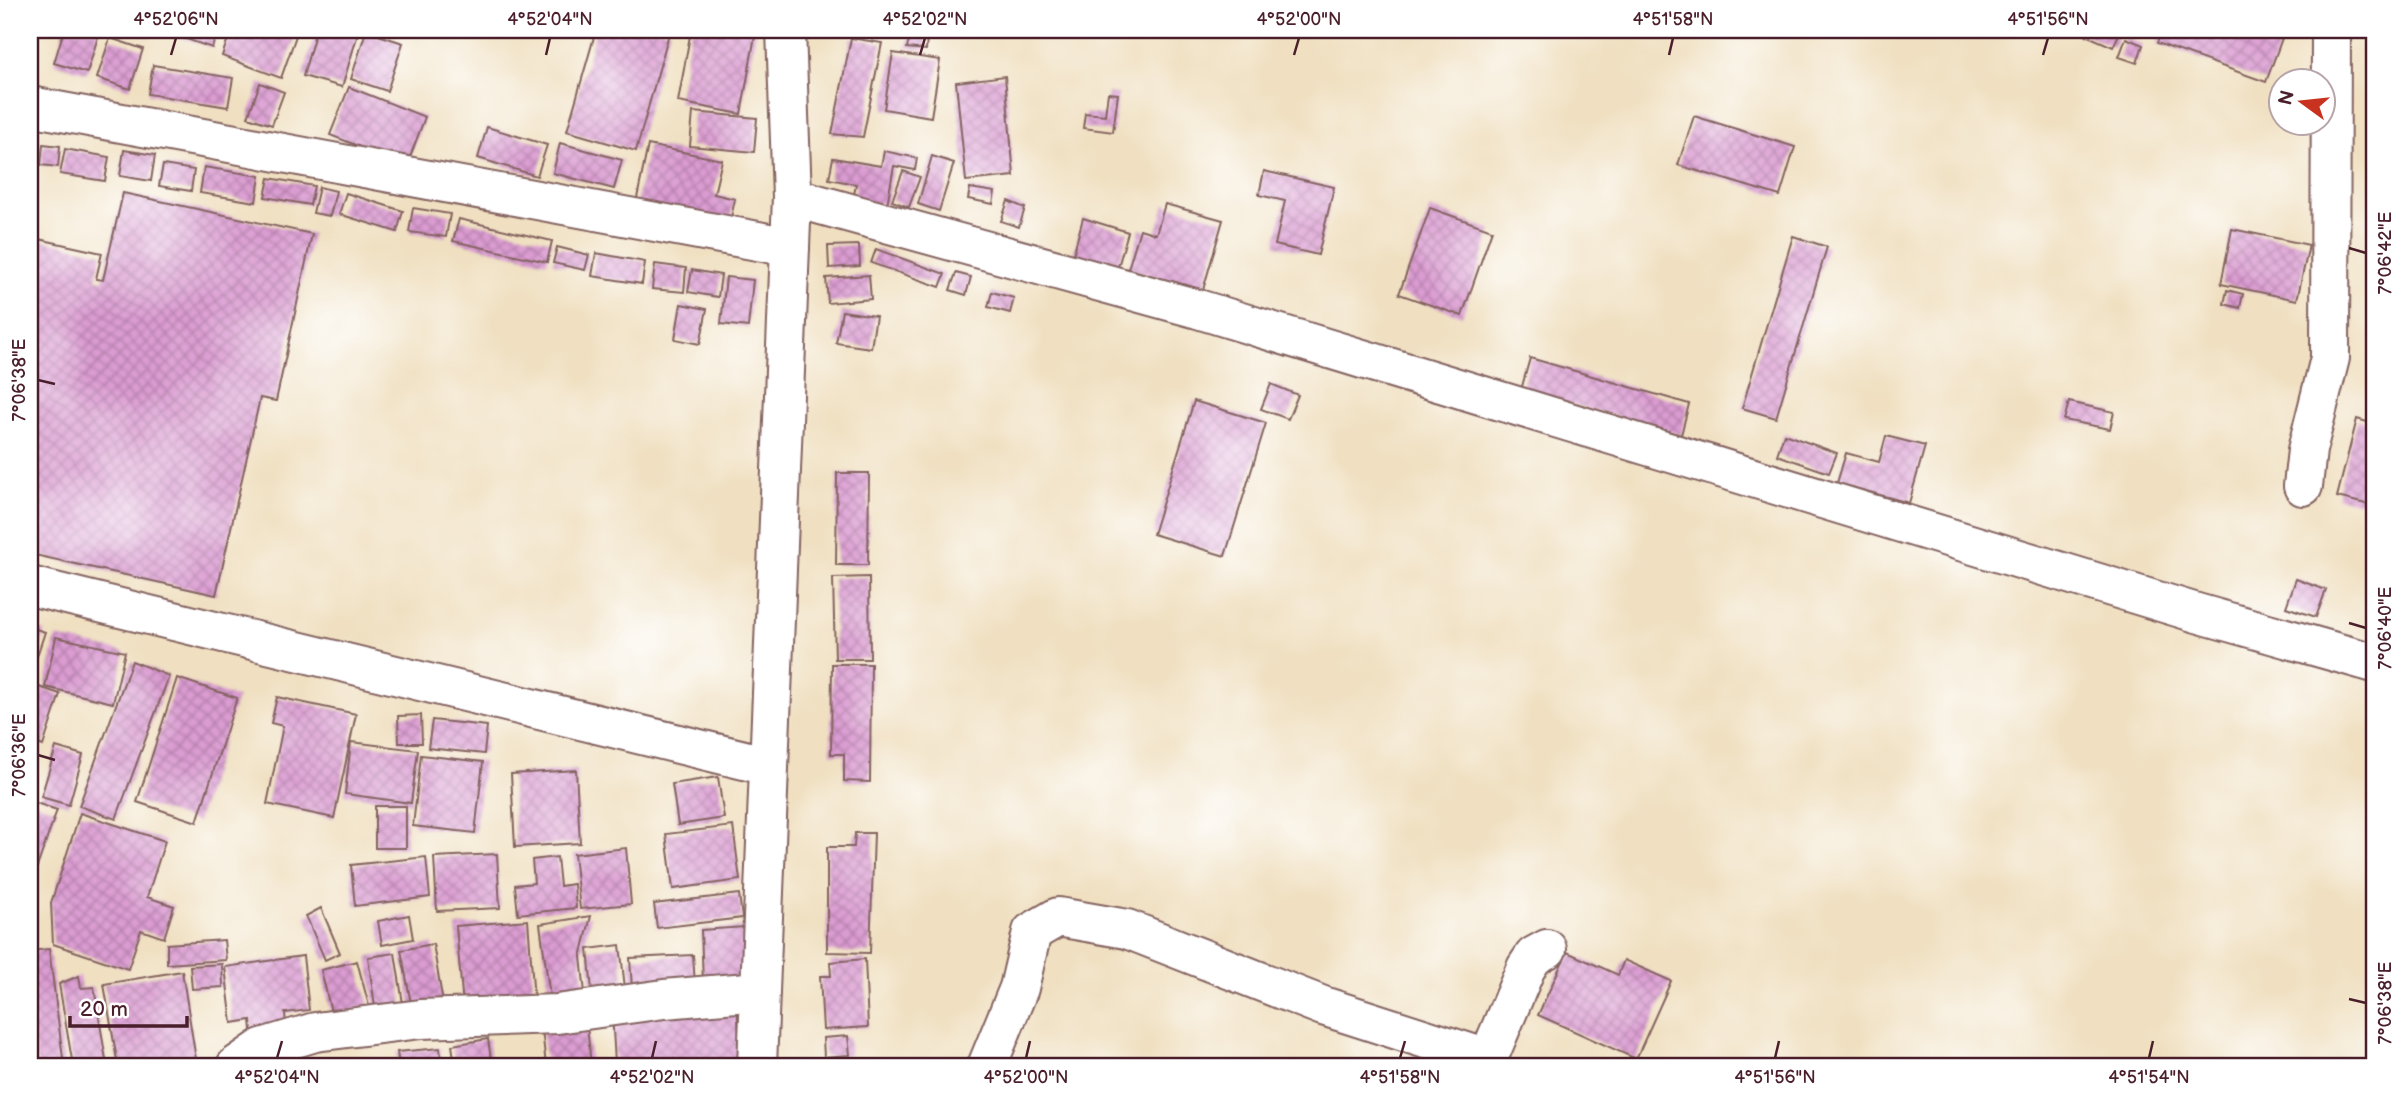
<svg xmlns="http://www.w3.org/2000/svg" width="2404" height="1096" font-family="'Balsamiq Sans',sans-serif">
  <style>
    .building { fill: url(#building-cross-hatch) }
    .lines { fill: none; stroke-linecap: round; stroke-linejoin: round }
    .minor-casing { stroke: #846360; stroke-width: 42 }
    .minor { stroke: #fff; stroke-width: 38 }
    .ticks { fill: none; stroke: #4a1f2b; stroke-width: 2.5 }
    .neatline { fill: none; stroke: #4a1f2b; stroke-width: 2.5 }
    .ticks-label { font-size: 18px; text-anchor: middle; fill: #4a1f2b }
  </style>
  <defs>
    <pattern id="building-cross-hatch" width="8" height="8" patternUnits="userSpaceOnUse" patternTransform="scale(1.75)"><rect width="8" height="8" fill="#db9cd2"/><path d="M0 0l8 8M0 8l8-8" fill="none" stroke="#b47fab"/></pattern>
  </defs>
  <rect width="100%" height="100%" fill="#fff"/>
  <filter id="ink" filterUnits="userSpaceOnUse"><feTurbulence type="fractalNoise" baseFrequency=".0143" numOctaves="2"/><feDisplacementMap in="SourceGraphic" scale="14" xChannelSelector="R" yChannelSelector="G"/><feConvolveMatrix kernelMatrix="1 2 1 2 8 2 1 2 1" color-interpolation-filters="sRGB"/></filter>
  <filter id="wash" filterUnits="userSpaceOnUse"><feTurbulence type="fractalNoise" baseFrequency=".00686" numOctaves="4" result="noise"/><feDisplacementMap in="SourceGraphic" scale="28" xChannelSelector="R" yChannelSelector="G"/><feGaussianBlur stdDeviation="1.57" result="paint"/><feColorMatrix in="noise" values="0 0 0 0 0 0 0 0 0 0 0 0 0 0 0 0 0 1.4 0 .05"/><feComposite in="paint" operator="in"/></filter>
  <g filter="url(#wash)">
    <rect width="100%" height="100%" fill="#f0e0c1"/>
    <g id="blocks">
      <g class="building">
        <polygon points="64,30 100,30 87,73 54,63"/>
        <polygon points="125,30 153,30 150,38"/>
        <polygon points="170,30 218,30 212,48 169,33"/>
        <polygon points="231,30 298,30 281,78 222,56"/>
        <polygon points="316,30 359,30 342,87 303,76"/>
        <polygon points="596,30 670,30 636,151 567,131"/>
        <polygon points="691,30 756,30 741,114 678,102"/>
        <polygon points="870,30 895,30 895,35"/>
        <polygon points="2074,30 2121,30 2113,47"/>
        <polygon points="2162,30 2285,30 2266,82 2157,43"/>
        <polygon points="366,31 403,43 387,91 351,79"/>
        <polygon points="910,35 927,37 926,50 907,48"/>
        <polygon points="110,38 143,49 130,89 97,78"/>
        <polygon points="851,38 882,43 863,137 832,134"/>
        <polygon points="2126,38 2143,45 2137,63 2119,57"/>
        <polygon points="893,53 940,60 931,117 884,109"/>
        <polygon points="153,65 233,78 228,107 148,94"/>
        <polygon points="1005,76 1014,176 966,181 956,82"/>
        <polygon points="260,83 284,92 272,125 248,117"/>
        <polygon points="349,87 425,117 407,165 330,135"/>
        <polygon points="1108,93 1118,94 1113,132 1083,128 1085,113 1105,115"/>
        <polygon points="693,112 757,118 754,152 690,146"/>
        <polygon points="1694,116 1795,147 1780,196 1678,165"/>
        <polygon points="487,127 547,145 537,176 478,158"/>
        <polygon points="30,133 39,134 36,161 30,160"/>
        <polygon points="560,143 622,160 614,189 553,173"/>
        <polygon points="43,144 60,146 58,167 41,165"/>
        <polygon points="648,145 722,160 714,194 735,199 729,227 635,208"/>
        <polygon points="65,149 109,157 105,181 60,174"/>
        <polygon points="124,150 155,155 151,181 120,176"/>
        <polygon points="884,151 917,158 915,170 894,166 887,205 853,200 856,184 829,179 833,158 881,166"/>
        <polygon points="932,156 954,163 939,211 918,204"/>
        <polygon points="163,165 194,170 191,191 159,186"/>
        <polygon points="204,167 260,176 256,202 200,193"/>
        <polygon points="903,171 920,177 909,207 892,201"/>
        <polygon points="1264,171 1334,187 1318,255 1275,245 1285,201 1259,195"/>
        <polygon points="269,178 314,186 310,205 265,197"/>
        <polygon points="319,187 336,191 330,216 313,213"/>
        <polygon points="970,188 995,192 993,204 968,199"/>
        <polygon points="123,193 312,234 276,401 260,398 216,595 30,554 30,256 34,238 102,253 96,279 103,280"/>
        <polygon points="346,193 403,211 397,232 339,214"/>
        <polygon points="1008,201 1025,208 1019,227 1001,221"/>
        <polygon points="1165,204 1223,220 1203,290 1128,269 1140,229 1156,234"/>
        <polygon points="413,208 450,214 446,237 409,232"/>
        <polygon points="1430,208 1492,230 1462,316 1399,294"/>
        <polygon points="1083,218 1128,232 1118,267 1073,255"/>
        <polygon points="459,219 552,241 547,262 453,241"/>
        <polygon points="2232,229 2309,245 2297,300 2221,284"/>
        <polygon points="1793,236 1827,247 1776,418 1742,408"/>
        <polygon points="859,245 860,266 829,268 828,246"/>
        <polygon points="557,247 589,255 585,270 553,263"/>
        <polygon points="876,249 945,274 940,287 871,263"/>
        <polygon points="596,253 645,262 642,284 592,276"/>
        <polygon points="655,264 686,268 684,292 652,289"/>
        <polygon points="692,270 721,275 718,297 688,292"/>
        <polygon points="956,273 971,277 966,295 950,290"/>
        <polygon points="869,275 871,299 828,303 826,278"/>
        <polygon points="726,277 753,280 748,327 721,324"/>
        <polygon points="2227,290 2243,294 2240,308 2224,304"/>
        <polygon points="992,292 1014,298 1010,313 988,307"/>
        <polygon points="681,304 707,309 700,344 675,339"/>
        <polygon points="842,311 876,316 871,348 836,343"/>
        <polygon points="1530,358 1689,404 1681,435 1521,390"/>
        <polygon points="1271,384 1298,395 1288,419 1261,409"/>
        <polygon points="1194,401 1266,423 1225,556 1153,534"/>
        <polygon points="2069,402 2114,412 2110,429 2064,420"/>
        <polygon points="2357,419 2374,424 2374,506 2337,497"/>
        <polygon points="1784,434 1837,453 1829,473 1777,455"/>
        <polygon points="1886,436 1925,446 1909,503 1837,483 1846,453 1879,462"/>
        <polygon points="837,473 869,473 868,565 836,565"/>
        <polygon points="869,577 870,659 835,659 833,578"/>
        <polygon points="2296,579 2326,590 2316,617 2286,607"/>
        <polygon points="30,627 45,632 30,677"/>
        <polygon points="56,637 125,652 113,703 45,687"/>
        <polygon points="132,661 169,676 116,819 79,806"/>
        <polygon points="832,664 871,664 870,782 844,781 844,754 831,754"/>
        <polygon points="177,678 237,698 197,822 137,802"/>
        <polygon points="30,684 60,694 43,746 30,741"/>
        <polygon points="277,697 356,714 334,818 267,804 283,726 271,723"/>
        <polygon points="421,715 422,743 399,743 398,716"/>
        <polygon points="432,720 487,726 484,754 428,748"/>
        <polygon points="351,742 418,750 411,803 345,794"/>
        <polygon points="56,747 83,755 69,805 41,797"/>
        <polygon points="421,755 483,762 475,833 413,826"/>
        <polygon points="576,770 580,843 515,847 511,774"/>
        <polygon points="718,777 724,818 678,825 672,784"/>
        <polygon points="30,801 57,810 30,887"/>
        <rect x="375" y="806" width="31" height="42"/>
        <polygon points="80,813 165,841 147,897 174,906 164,938 141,930 128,969 53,944 51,903"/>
        <polygon points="733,826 740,880 673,889 666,834"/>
        <polygon points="855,833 874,833 870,953 827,952 827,847 854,847"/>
        <polygon points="626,848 631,904 580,909 574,854"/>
        <polygon points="497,854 500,908 437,911 434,857"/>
        <polygon points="426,857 430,897 355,906 351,865"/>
        <polygon points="557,857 560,886 574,884 576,908 518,914 515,885 534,883 532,860"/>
        <polygon points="739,894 742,918 657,928 654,904"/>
        <polygon points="321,908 340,953 325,960 306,916"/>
        <polygon points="409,915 413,939 382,945 378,921"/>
        <polygon points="591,916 581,957 585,993 550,997 540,924"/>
        <polygon points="528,920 534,1000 463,1006 456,926"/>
        <polygon points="745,927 748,979 703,982 701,930"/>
        <polygon points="224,940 226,960 167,964 167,944"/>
        <polygon points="433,944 443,1003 412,1009 401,950"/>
        <polygon points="620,945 625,988 592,991 588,949"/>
        <polygon points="49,949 64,1066 37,1066 30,1011 30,951"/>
        <polygon points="1567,952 1618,975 1624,960 1671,981 1636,1059 1538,1015"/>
        <polygon points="395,953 404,1010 376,1014 368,957"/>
        <polygon points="693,955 695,985 632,989 630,958"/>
        <polygon points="303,956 309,1010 285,1013 286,1025 252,1030 251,1020 232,1023 225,967"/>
        <polygon points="865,959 868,1027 823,1030 820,976 831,976 830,962"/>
        <polygon points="357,961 369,1006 332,1016 321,970"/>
        <polygon points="222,964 223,987 192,989 190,966"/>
        <polygon points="182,971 197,1066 118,1066 104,984"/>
        <polygon points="79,976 81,988 94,987 107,1066 73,1066 59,984"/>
        <polygon points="737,1005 741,1066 676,1066 675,1059 615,1063 612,1012"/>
        <polygon points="587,1025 591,1066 546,1066 542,1029"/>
        <polygon points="848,1036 850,1055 824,1057 823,1038"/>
        <polygon points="488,1039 492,1066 455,1066 452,1045"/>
        <polygon points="440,1048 442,1066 399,1066 397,1052"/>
        <polygon points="824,1063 844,1064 844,1066 824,1066"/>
      </g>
    </g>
  </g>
  <g filter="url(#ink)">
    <use href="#blocks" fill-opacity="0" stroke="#846360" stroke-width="2"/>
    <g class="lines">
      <g class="minor-casing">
        <g id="minor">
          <polyline points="30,106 790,247"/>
          <polyline points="792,197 1198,309 2197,613 2374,663"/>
          <polyline points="2303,486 2307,450 2330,358 2331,30"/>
          <polyline points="30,586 769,766"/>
          <polyline points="236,1066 262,1048 315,1032 421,1019 557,1014 664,999 760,991"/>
          <polyline points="757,1066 792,197 786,30"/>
          <polyline points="987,1066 1019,988 1032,932 1058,917 1127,929 1323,1006 1488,1059 1526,968 1534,956 1547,949"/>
        </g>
      </g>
      <use href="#minor" class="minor"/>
    </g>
  </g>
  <path class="ticks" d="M171,55L176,38M546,55L550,38M920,55L925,38M1294,55L1299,38M1669,55L1673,38M2043,55L2048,38M2349,248L2366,253M38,380L55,384M2349,623L2366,628M38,755L55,760M2349,999L2366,1003M277,1058L282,1041M652,1058L656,1041M1026,1058L1030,1041M1400,1058L1405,1041M1775,1058L1779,1041M2149,1058L2153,1041"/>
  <rect width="2404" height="1096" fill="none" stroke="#fff" stroke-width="77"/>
  <g transform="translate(2302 102) rotate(285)"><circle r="33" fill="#ffffff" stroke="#b7a5aa" stroke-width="2"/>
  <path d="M0-5L12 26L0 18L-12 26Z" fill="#c8321e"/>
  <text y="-10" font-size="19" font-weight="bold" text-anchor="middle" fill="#4a1f2b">N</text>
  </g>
  <path d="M70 1016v10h117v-10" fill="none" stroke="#4a1f2b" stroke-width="3.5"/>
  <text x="80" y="1016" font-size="21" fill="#4a1f2b" stroke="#ffffff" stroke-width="5" paint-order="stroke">20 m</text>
  <rect x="38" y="38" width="2328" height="1020" class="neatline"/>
  <g class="ticks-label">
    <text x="176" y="25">4°52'06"N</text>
    <text x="550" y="25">4°52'04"N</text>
    <text x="925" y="25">4°52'02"N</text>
    <text x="1299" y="25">4°52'00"N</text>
    <text x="1673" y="25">4°51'58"N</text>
    <text x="2048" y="25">4°51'56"N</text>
    <text transform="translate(2385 253) rotate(-90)" y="6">7°06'42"E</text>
    <text transform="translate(19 380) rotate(-90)" y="6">7°06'38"E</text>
    <text transform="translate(2385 628) rotate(-90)" y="6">7°06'40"E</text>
    <text transform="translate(19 755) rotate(-90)" y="6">7°06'36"E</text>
    <text transform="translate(2385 1003) rotate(-90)" y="6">7°06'38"E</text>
    <text x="277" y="1083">4°52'04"N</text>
    <text x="652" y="1083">4°52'02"N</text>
    <text x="1026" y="1083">4°52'00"N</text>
    <text x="1400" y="1083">4°51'58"N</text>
    <text x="1775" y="1083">4°51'56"N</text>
    <text x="2149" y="1083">4°51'54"N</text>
  </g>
</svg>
